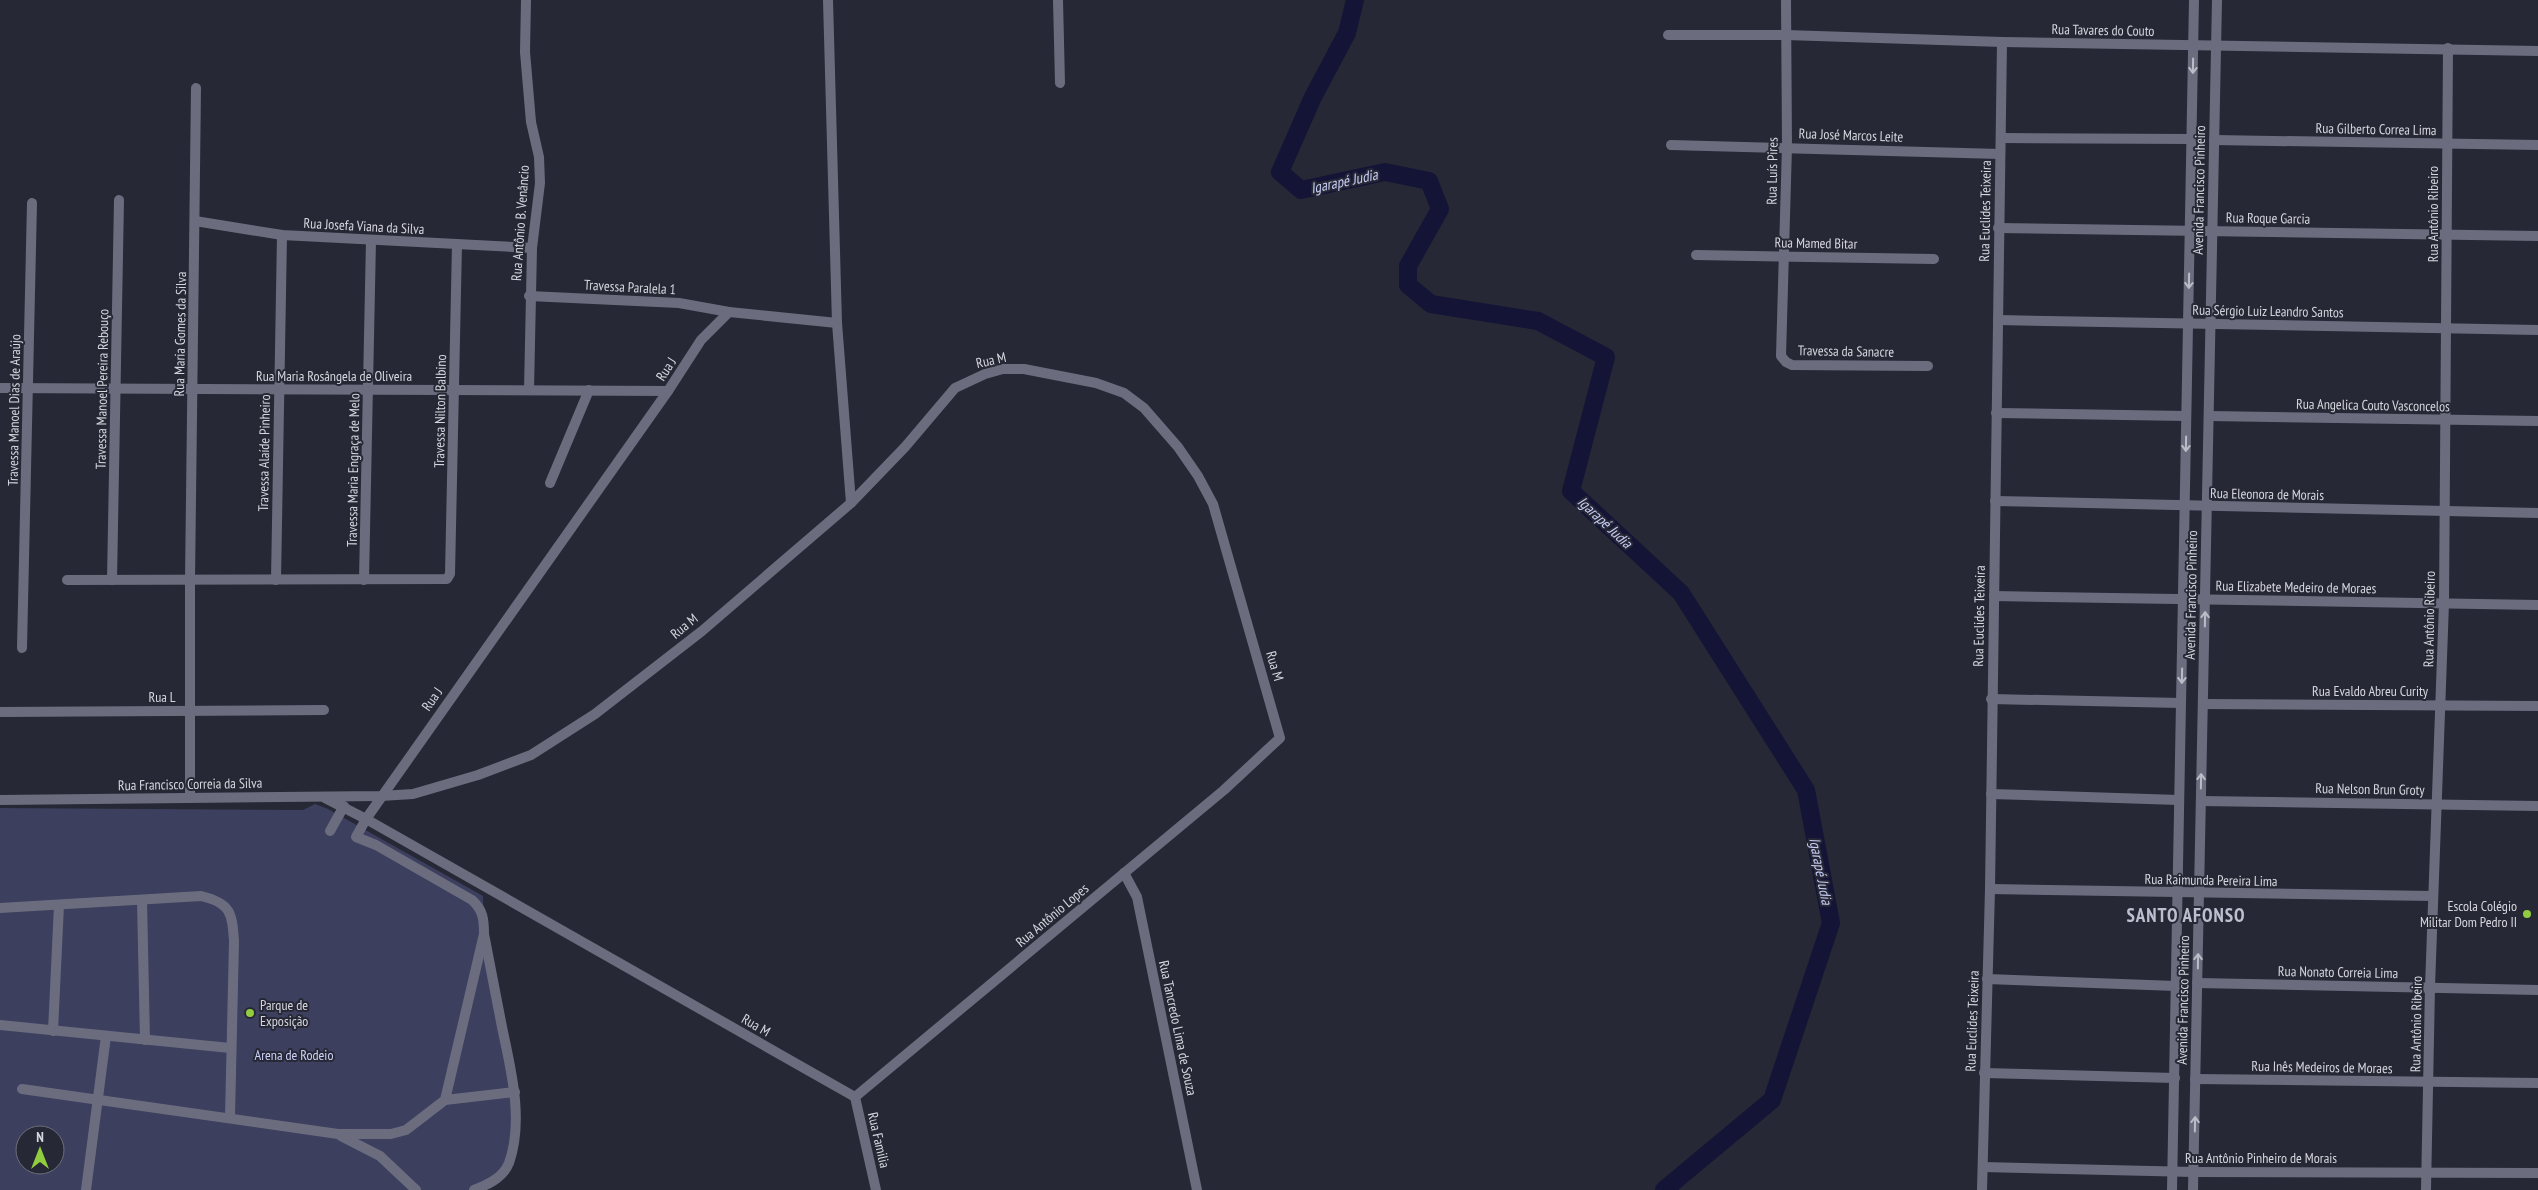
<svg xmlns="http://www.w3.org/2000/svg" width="2538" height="1190" font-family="'PT Sans Narrow',sans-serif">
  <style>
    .green { fill: #3c3f5e; fill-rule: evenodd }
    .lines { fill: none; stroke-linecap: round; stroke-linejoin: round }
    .river { stroke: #141436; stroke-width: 18 }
    .street { stroke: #6b6d7f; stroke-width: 10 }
    .oneway { stroke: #babcc6 }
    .poi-dot { fill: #92cd3f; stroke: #272835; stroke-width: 2 }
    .labels { text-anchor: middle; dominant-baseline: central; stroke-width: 4; stroke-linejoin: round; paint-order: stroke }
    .street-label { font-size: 14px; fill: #d5d6de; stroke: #272835 }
    .poi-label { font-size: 14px; fill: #d5d6de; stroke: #272835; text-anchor: end }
    .park-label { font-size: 14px; fill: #ccd1fa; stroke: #272835 }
    .water-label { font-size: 15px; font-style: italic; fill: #c8cef6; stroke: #272835 }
    .district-label { font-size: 19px; font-weight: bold; letter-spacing: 1px; fill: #bcbfcf; stroke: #272835 }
  </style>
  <rect width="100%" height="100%" fill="#272835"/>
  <path class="green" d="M315,804L328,809L483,896L484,934L515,1092L508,1164L474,1190H0V808L303,810ZM25,1135H55V1165H25Z"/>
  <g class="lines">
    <polyline class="river" points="1355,0 1347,33 1313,97 1280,172 1301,190 1385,172 1429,181 1440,209 1408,266 1408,285 1431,304 1538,321 1606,357 1571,491 1681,593 1806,790 1831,923 1772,1100 1664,1190"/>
    <g class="street">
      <polyline points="526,0 525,52 531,122 539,157 540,183 532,248 529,390"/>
      <polyline points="1058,0 1060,83"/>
      <polyline points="1786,0 1787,146 1781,356 1786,362 1792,365 1928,366"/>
      <polyline points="1668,35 1786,35 2002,42 2538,51"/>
      <polyline points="2001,138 2191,139"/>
      <polyline points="2214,140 2538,145"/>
      <polyline points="1671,145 2000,154"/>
      <polyline points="195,221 282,235 532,248"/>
      <polyline points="1998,228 2538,236"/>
      <polyline points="1696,255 1934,259"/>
      <polyline points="529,296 679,303 729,312 837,323 828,0"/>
      <polyline points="729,312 701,340 668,391 366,819 855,1097"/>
      <polyline points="1998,320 2538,330"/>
      <polyline points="837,323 851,503"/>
      <polyline points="0,388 668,391"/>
      <polyline points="1996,413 2186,416"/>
      <polyline points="2209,416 2538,421"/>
      <polyline points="550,483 589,390"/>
      <polyline points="1995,501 2538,513"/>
      <polyline points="67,580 447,579 450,574 457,244"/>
      <polyline points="112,580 119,200"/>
      <polyline points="276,580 282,235"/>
      <polyline points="364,580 371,240"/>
      <polyline points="1994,596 2538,605"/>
      <polyline points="22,648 32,203"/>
      <polyline points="1991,699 2181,703"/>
      <polyline points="2203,704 2538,706"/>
      <polyline points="0,712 324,710"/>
      <polyline points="1991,794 2179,800"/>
      <polyline points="190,797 190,580 196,88"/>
      <path d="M325,798L366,819L356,837L376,845L472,900C483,910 484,919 484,934C490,965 496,996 502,1027C511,1070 524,1120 509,1163C503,1178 487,1185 474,1190"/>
      <polyline points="0,800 381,796 413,794 478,775 531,755 595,714 702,631 851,503 905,447 955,388 985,374 1003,369 1024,369 1096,383 1124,393 1144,408 1178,447 1198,476 1213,504 1280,738 1224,790 855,1097"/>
      <polyline points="2201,801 2538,806"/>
      <polyline points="330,831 344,806"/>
      <polyline points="1124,873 1137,897 1197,1190"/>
      <polyline points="1990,889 2433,896"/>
      <polyline points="142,900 145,1040"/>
      <path d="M0,908L201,896C231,903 232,913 234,941L230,1117"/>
      <polyline points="1987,979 2176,986"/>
      <polyline points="2197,983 2538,990"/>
      <polyline points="0,1025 230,1048"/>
      <polyline points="53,1031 59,905"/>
      <polyline points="1984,1073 2175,1078"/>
      <polyline points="2195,1079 2538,1083"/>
      <polyline points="22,1089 338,1134 391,1134 406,1130 445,1100 484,934"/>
      <polyline points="855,1097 876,1190"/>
      <polyline points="445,1100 515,1092"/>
      <polyline points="341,1136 380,1156 416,1190"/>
      <polyline points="1983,1167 2194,1172 2538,1173"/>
      <polyline points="86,1190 106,1036"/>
      <polyline points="1982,1190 1990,889 2002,42"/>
      <polyline points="2172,1190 2194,0"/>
      <polyline points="2193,1190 2217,0"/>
      <polyline points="2426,1190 2430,987 2444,603 2448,48"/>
    </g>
  </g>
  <defs><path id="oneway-shaft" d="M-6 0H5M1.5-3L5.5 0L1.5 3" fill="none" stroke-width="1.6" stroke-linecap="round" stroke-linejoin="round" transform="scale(1.25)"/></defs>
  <g class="oneway">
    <use href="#oneway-shaft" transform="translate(2193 66) rotate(91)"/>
    <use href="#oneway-shaft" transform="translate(2189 281) rotate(91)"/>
    <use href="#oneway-shaft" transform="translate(2186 444) rotate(91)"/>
    <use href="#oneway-shaft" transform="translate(2205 619) rotate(-89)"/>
    <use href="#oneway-shaft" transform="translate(2182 676) rotate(91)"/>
    <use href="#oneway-shaft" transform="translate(2201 781) rotate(-89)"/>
    <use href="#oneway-shaft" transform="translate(2198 961) rotate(-89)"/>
    <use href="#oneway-shaft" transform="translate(2195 1124) rotate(-89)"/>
  </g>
  <g class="poi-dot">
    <circle cx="2527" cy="914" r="5"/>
    <circle cx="250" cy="1013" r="5"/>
  </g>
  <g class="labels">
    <g class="street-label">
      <text transform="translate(2103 30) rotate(1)">Rua Tavares do Couto</text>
      <text transform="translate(2376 129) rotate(1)">Rua Gilberto Correa Lima</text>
      <text transform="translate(1851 135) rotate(2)">Rua José Marcos Leite</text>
      <text transform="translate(1772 171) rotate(-89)">Rua Luís Pires</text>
      <text transform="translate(2199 190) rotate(-89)">Avenida Francisco Pinheiro</text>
      <text transform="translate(1985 211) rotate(-89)">Rua Euclides Teixeira</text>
      <text transform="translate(2433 214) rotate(-90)">Rua Antônio Ribeiro</text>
      <text transform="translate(2268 218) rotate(1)">Rua Roque Garcia</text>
      <text transform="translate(520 223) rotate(-86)">Rua Antônio B. Venâncio</text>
      <text transform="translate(364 226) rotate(3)">Rua Josefa Viana da Silva</text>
      <text transform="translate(1816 243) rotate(1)">Rua Mamed Bitar</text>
      <text transform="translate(630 287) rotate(3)">Travessa Paralela 1</text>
      <text transform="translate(2268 311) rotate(1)">Rua Sérgio Luiz Leandro Santos</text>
      <text transform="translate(180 334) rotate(-89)">Rua Maria Gomes da Silva</text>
      <text transform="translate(1846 351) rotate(1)">Travessa da Sanacre</text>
      <text transform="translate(991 360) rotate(-13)">Rua M</text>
      <text transform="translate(666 369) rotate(-57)">Rua J</text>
      <text x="334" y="376">Rua Maria Rosângela de Oliveira</text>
      <text transform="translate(102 389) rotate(-89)">Travessa Manoel Pereira Rebouço</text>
      <text transform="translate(2373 405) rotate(1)">Rua Angelica Couto Vasconcelos</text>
      <text transform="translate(14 410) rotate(-89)">Travessa Manoel Dias de Araújo</text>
      <text transform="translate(440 411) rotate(-89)">Travessa Nilton Balbino</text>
      <text transform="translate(264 453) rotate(-89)">Travessa Alaíde Pinheiro</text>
      <text transform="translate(353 470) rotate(-89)">Travessa Maria Engraça de Melo</text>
      <text transform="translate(2267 494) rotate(1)">Rua Eleonora de Morais</text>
      <text transform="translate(2296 587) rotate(1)">Rua Elizabete Medeiro de Moraes</text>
      <text transform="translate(2191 595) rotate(-89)">Avenida Francisco Pinheiro</text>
      <text transform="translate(1979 616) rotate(-89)">Rua Euclides Teixeira</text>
      <text transform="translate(2429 619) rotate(-89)">Rua Antônio Ribeiro</text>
      <text transform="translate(684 626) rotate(-39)">Rua M</text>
      <text transform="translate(1275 666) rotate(74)">Rua M</text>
      <text x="2370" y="691">Rua Evaldo Abreu Curity</text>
      <text x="162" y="697">Rua L</text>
      <text transform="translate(432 699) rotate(-55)">Rua J</text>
      <text transform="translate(190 784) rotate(-1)">Rua Francisco Correia da Silva</text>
      <text transform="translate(2370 789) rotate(1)">Rua Nelson Brun Groty</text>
      <text transform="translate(2211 880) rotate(1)">Rua Raimunda Pereira Lima</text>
      <text transform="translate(1052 915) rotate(-40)">Rua Antônio Lopes</text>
      <text transform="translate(2338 972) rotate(1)">Rua Nonato Correia Lima</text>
      <text transform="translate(2183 1000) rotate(-89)">Avenida Francisco Pinheiro</text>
      <text transform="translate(1972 1021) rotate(-88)">Rua Euclides Teixeira</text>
      <text transform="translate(2416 1024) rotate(-89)">Rua Antônio Ribeiro</text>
      <text transform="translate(756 1025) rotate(30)">Rua M</text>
      <text transform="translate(1178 1028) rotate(78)">Rua Tancredo Lima de Souza</text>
      <text transform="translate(2322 1067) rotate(1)">Rua Inês Medeiros de Moraes</text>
      <text transform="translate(879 1140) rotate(77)">Rua Familia</text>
      <text x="2261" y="1158">Rua Antônio Pinheiro de Morais</text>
    </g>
    <g class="poi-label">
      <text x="2517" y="906">Escola Colégio<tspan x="2517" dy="16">Militar Dom Pedro II</tspan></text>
      <text x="260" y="1005" text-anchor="start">Parque de<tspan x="260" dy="16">Exposição</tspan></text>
    </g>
    <g class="park-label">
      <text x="294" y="1055">Arena de Rodeio</text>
    </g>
    <g class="water-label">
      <text transform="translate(1344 181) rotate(-12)">Igarapé Judia</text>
      <text transform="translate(1605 522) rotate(43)">Igarapé Judia</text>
      <text transform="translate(1821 871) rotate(79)">Igarapé Judia</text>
    </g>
    <g class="district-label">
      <text x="2186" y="915">SANTO AFONSO</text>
    </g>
  </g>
  <g transform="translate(40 1150)"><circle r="24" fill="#272835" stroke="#6d6e79"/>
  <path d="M0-4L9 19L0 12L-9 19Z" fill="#92cd3f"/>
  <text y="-8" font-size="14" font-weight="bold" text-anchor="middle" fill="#d5d6de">N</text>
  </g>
</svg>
